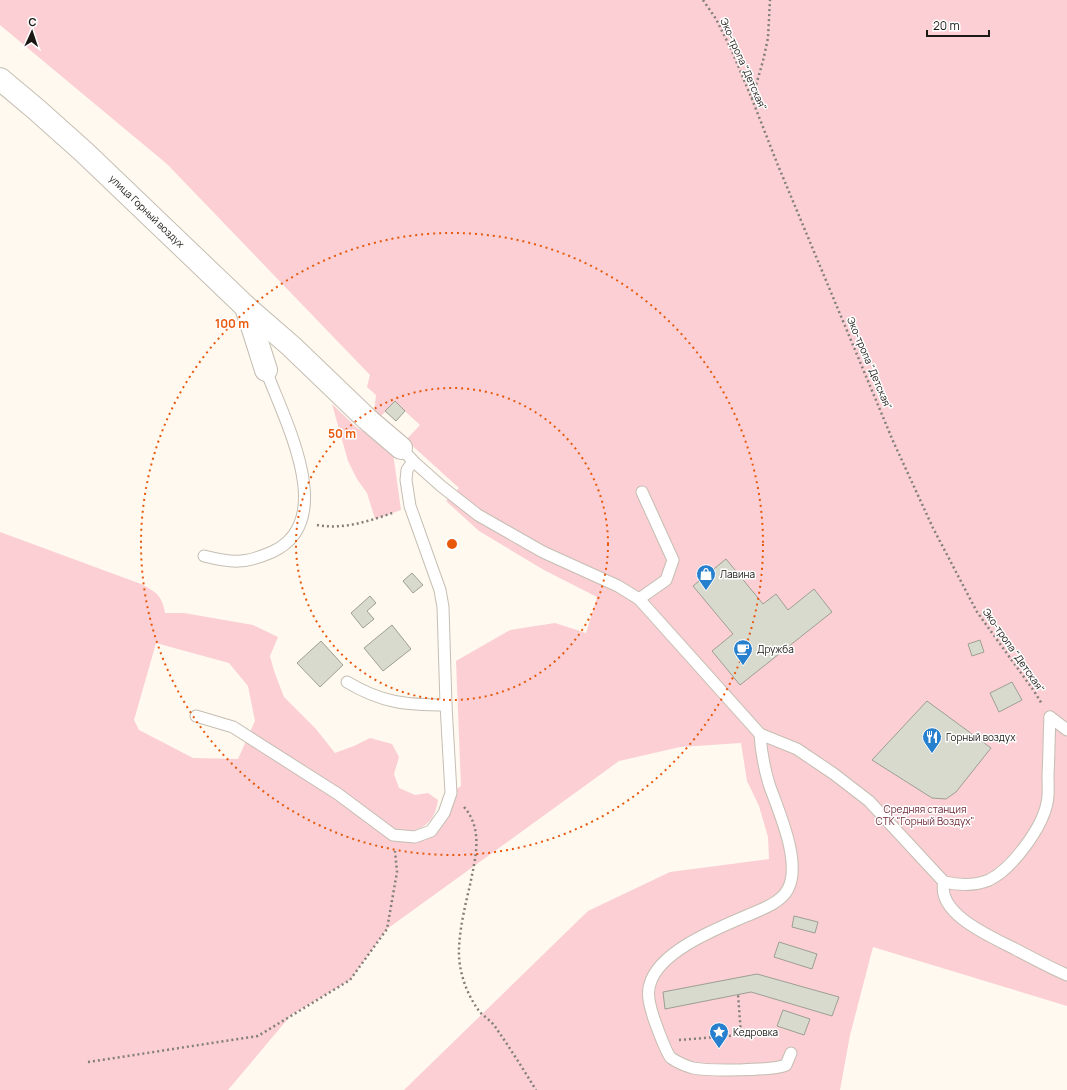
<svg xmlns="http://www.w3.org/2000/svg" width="1067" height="1090" font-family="Manrope,sans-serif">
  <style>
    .green { fill: #fbcfd3; fill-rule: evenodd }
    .building { fill: #d8dace; stroke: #9d9f93 }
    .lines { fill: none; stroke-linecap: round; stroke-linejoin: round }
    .service-casing { stroke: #c5beb3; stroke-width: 13 }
    .minor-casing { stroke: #c5beb3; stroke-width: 24 }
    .path { stroke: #837f79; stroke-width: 2.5; stroke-dasharray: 2 3; stroke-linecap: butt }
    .service { stroke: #fff; stroke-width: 11 }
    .minor { stroke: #fff; stroke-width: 22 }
    .ring { fill: none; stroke: #e8590c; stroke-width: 2; stroke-dasharray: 2 4 }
    .labels { text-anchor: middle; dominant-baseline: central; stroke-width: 3; stroke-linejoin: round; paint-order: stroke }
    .street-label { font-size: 10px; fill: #1c1915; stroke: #fff }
    .poi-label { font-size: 10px; fill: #1c1915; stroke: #fff; text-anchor: start }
    .park-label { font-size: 10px; fill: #6f2835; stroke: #fff }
    .centre { fill: #e8590c; stroke: #fff; stroke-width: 2 }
    .ring-label { font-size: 12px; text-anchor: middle; font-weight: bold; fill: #e8590c; stroke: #fff; stroke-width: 3; stroke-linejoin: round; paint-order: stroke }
  </style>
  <rect width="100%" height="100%" fill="#fff9f0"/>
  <g class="green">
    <path d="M0,0H1067V1006L873,947L850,1035L840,1090H404L588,911L670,872L769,859L768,837L759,806L747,781L741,743L680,747L619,761L387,929L350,980L291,1015L228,1090H0V532L141,584C156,592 162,595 165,613H184L253,625L278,637L270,656L274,671L284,697L316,729L335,753L354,746L370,738L392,744L399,757L394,774L399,788L415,795L428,793L438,800C434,827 419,831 395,834L431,831L451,793L461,786L456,661L510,630L555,623L586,633L597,597L544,570L479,531L446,501L459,488L406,440L420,425L395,402L380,417L374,412L376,395L367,387L370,375L167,164L0,25ZM156,643L229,663L248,686L255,721L238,759L193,758L139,730L134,720Z"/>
    <polygon points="332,404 357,428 377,439 393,453 401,510 375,519 367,493 357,479 348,461"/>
  </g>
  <g class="building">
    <polygon points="395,401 405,411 396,421 385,411"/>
    <polygon points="726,559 763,604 776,594 788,610 814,589 832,612 740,685 712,651 733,634 693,586"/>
    <polygon points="412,573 423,585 413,593 403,581"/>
    <polygon points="370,596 376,603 367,611 374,619 363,628 351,613"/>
    <polygon points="392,625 411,649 383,671 364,648"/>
    <polygon points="980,640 984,652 972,656 968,644"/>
    <polygon points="321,641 343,665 320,687 297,663"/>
    <polygon points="1012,682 1022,700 999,712 990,693"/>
    <polygon points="927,701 991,748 956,792 946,799 932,798 872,760"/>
    <polygon points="794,916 818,922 815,933 792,927"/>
    <polygon points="779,942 817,954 812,969 774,957"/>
    <polygon points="757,974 839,997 832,1016 751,992 665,1009 663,992"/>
    <polygon points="783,1010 810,1019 804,1035 777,1026"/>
  </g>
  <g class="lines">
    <g class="service-casing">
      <g id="service">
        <path d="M401,448L413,461L441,486L478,515L543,552L618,586L639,599L760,734L797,749L834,774L869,801L944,882C958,885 975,886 989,880C1012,869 1042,828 1047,803C1049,795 1048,784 1048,776C1049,756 1049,737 1050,717"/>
        <path d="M204,556C232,563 245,564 272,552C340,521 283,418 266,370"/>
        <polyline points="639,599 666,580 673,560 642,492"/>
        <path d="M347,682C382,703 406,705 446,705"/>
        <polyline points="196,716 233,727 338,794 393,835 415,837 431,831 444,813 451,793 446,705 443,607 440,590 410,506 406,480 407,470 413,461"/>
        <polyline points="1050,717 1067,730"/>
        <path d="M760,734C761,751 764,767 769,784C778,810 802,862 788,889C781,903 760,910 746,916C718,928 659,951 650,984C646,995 651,1009 654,1019C657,1027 666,1053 671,1058C677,1062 686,1066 693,1068C708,1071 773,1071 786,1065L791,1053"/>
        <path d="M944,882C936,914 992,937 1015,949C1032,958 1049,967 1067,975"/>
      </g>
    </g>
    <g class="minor-casing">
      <g id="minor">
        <polyline points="0,79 37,110 84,152 246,307 291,346 367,419 401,448"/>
        <polyline points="246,307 266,370"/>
      </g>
    </g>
    <g class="path">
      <polyline points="703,0 716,19 731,49 752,99 777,163 893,441 933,528 977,612 1034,691 1042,704"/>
      <polyline points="752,99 763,61 768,38 770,0"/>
      <path d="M317,525C343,530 370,521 395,512"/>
      <path d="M464,807C484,830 475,859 470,885C465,906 460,927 459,948C458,970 466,993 479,1011C484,1017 492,1021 496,1028C510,1048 523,1069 536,1090"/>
      <polyline points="679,1040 741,1035 738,994"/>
      <polyline points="88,1062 258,1036 350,980 387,929 397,872 395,851"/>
    </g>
    <use href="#service" class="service"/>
    <use href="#minor" class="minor"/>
  </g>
  <g class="ring">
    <circle cx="452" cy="544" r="156"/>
    <circle cx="452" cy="544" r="311"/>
  </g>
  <defs>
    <g id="shop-pin" transform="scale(1)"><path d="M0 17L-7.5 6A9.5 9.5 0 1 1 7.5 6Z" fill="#2780ce" stroke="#fff"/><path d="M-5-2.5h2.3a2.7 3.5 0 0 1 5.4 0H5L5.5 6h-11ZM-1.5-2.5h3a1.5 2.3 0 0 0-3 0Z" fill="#fff"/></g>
    <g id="cafe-pin" transform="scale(1)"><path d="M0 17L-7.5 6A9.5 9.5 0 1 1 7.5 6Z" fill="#2780ce" stroke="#fff"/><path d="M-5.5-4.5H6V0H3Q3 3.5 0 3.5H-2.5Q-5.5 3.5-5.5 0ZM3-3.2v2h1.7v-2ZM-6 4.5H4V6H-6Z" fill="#fff"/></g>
    <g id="restaurant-pin" transform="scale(1)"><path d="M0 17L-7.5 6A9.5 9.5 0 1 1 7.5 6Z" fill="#2780ce" stroke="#fff"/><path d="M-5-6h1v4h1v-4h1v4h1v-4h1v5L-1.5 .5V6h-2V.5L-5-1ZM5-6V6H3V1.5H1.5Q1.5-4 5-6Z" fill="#fff"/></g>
    <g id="sight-pin" transform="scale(1)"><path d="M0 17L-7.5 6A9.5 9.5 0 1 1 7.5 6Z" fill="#2780ce" stroke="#fff"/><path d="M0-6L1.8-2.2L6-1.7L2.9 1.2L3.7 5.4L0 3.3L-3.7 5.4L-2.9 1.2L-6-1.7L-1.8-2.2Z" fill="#fff"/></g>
  </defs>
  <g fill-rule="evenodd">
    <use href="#shop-pin" x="706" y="574"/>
    <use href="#cafe-pin" x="743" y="649"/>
    <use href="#restaurant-pin" x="932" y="737"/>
    <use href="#sight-pin" x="719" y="1032"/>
  </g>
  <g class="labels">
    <g class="street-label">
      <text transform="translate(744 64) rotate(66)">Эко-тропа "Детская"</text>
      <text transform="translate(147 211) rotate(44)">улица Горный воздух</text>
      <text transform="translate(870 363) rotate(67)">Эко-тропа "Детская"</text>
      <text transform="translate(1014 650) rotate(55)">Эко-тропа "Детская"</text>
    </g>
    <g class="poi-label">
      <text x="720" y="574">Лавина</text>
      <text x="757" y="649">Дружба</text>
      <text x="946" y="737">Горный воздух</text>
      <text x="733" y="1032">Кедровка</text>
    </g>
    <g class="park-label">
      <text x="925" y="809">Средняя станция<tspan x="925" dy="12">СТК "Горный Воздух"</tspan></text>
    </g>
  </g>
  <circle cx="452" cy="544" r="6" class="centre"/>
  <g class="ring-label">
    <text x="232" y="328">100 m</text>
    <text x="342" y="438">50 m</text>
  </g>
  <g transform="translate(32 32) rotate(3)" stroke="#ffffff" stroke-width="3" paint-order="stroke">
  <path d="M0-3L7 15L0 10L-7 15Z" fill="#1c1915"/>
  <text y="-6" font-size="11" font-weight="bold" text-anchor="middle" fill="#1c1915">С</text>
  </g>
  <path d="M927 30v6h62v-6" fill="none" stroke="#1c1915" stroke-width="2"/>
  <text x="933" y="30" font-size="12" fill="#1c1915" stroke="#ffffff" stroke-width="3" paint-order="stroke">20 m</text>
</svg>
